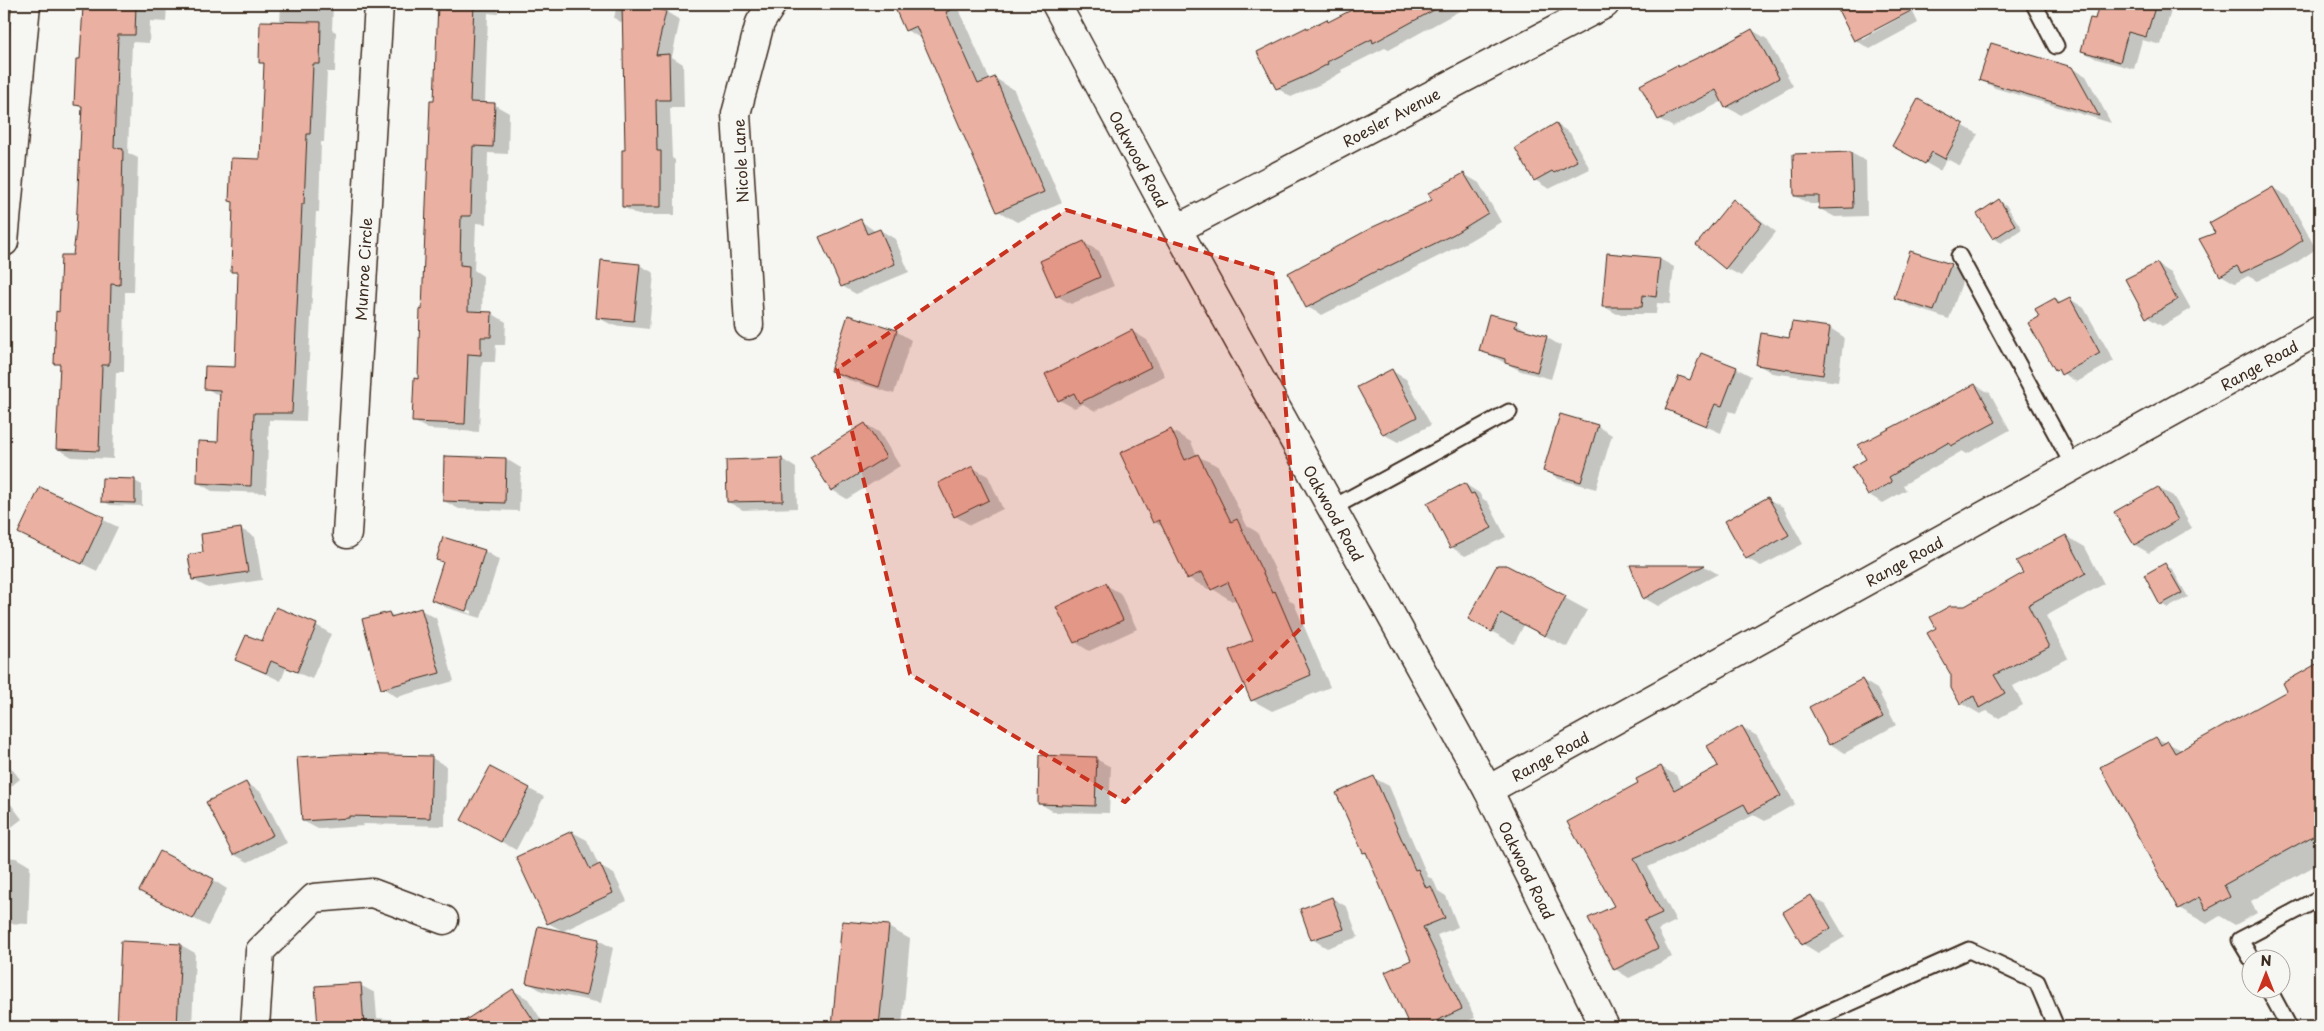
<svg xmlns="http://www.w3.org/2000/svg" width="2324" height="1031" font-family="'Playpen Sans',sans-serif">
  <style>
    .shadow { fill: #0003; fill-rule: evenodd }
    .building { fill: #eab1a2; stroke: #3b2a1e }
    .lines { fill: none; stroke-linecap: round; stroke-linejoin: round }
    .lane-casing { stroke: #3b2a1e; stroke-width: 19 }
    .street-casing { stroke: #3b2a1e; stroke-width: 31 }
    .secondary-casing { stroke: #3b2a1e; stroke-width: 31 }
    .lane { stroke: #f6f6f2; stroke-width: 15 }
    .street { stroke: #f6f6f2; stroke-width: 28 }
    .secondary { stroke: #f6f6f2; stroke-width: 28 }
    .marked { fill: #c8321e; fill-opacity: 0.2; stroke: #c8321e; stroke-width: 4; stroke-dasharray: 10 6; stroke-linejoin: round }
    .labels { text-anchor: middle; dominant-baseline: central; stroke-width: 4.5; stroke-linejoin: round; paint-order: stroke }
    .street-label { font-size: 15px; fill: #3b2a1e; stroke: #f6f6f2 }
  </style>
  <rect width="100%" height="100%" fill="#f6f6f2"/>
  <filter id="ink" filterUnits="userSpaceOnUse"><feTurbulence type="fractalNoise" baseFrequency=".02" numOctaves="2"/><feDisplacementMap in="SourceGraphic" scale="10" xChannelSelector="R" yChannelSelector="G"/><feConvolveMatrix kernelMatrix="1 2 1 2 8 2 1 2 1" color-interpolation-filters="sRGB"/></filter>
  <g filter="url(#ink)">
    <g class="shadow">
      <polygon points="99,4 167,4 166,22 150,21 149,43 132,42 128,153 138,158 134,292 125,292 124,372 116,372 113,459 72,457 58,449 61,366 56,363 60,313 74,256 77,230 83,109 76,105 82,60"/>
      <polygon points="281,4 333,4 332,30 336,32 335,72 327,72 324,142 321,142 319,212 316,212 306,421 269,420 266,493 212,491 198,483 220,443 221,397 206,388 237,368 239,275 232,271 234,203 231,201 262,160 265,65 260,62 280,23"/>
      <polygon points="439,4 498,4 498,14 488,13 485,104 495,105 509,113 508,154 488,153 486,224 476,223 474,270 483,276 482,313 491,313 506,322 505,345 496,345 495,362 482,362 479,432 428,429 413,421 419,380 423,311"/>
      <polygon points="617,4 670,4 668,13 680,20 672,57 683,64 684,108 670,108 672,158 675,160 675,215 638,215 623,207 626,151 624,24 614,18"/>
      <polygon points="895,4 963,4 964,5 958,8 990,80 995,78 1014,90 1062,203 1017,222 998,211 924,40 906,30"/>
      <polygon points="1365,4 1472,4 1389,50 1385,48 1341,70 1342,72 1321,84 1291,97 1277,88 1307,28 1309,30 1327,20 1330,22"/>
      <path d="M1836,4H1920L1911,8L1918,23L1870,49L1855,40ZM1909,10L1910,12L1862,39V36Z"/>
      <polygon points="2100,4 2173,4 2161,45 2142,40 2134,69 2097,59 2082,51"/>
      <polygon points="1752,30 1767,39 1793,86 1741,115 1726,107 1723,101 1673,127 1659,119 1680,68"/>
      <polygon points="2071,68 2086,76 2111,123 1995,88 1981,80"/>
      <polygon points="1918,101 1978,134 1960,166 1947,159 1940,171 1894,145"/>
      <polygon points="1556,124 1570,133 1590,169 1549,189 1535,180 1530,141 1535,135"/>
      <polygon points="1851,153 1866,161 1867,216 1835,217 1820,209 1820,204 1810,204 1795,196 1794,155"/>
      <polygon points="1464,174 1479,183 1501,222 1469,241 1322,315 1307,307"/>
      <polygon points="2273,188 2287,196 2316,249 2297,262 2257,281 2248,276 2235,283 2221,275 2217,234"/>
      <polygon points="1733,201 1747,209 1776,232 1741,276 1726,268 1698,245"/>
      <polygon points="1999,201 2006,205 2022,229 2001,243 1994,238 1979,214"/>
      <polygon points="861,221 876,232 880,230 895,239 909,272 856,294 842,286"/>
      <polygon points="1084,243 1099,251 1114,286 1071,304 1057,296"/>
      <polygon points="1608,254 1660,259 1674,267 1670,304 1657,303 1656,314 1617,314 1603,306"/>
      <polygon points="2157,264 2171,273 2191,309 2162,326 2147,317"/>
      <polygon points="639,265 654,273 649,329 612,325 597,317"/>
      <polygon points="1950,265 1965,274 1949,319 1910,306 1895,297"/>
      <polygon points="2070,299 2084,308 2114,361 2077,382 2056,369 2041,317 2055,300 2062,303"/>
      <polygon points="1516,323 1530,333 1546,337 1561,346 1551,379 1521,371 1480,350"/>
      <polygon points="1830,328 1844,337 1838,382 1772,373 1757,364 1790,339"/>
      <polygon points="896,331 911,340 894,394 846,379 832,371"/>
      <polygon points="1132,331 1147,340 1165,376 1095,411 1083,404 1074,408 1059,400"/>
      <polygon points="1736,368 1751,376 1736,413 1729,411 1721,433 1667,409 1691,382"/>
      <polygon points="1392,371 1406,379 1431,425 1398,442 1383,434"/>
      <polygon points="1975,385 1990,393 2010,430 1967,454 1962,451 1903,485 1906,490 1883,503 1869,495"/>
      <polygon points="865,424 879,432 900,466 847,499 832,490"/>
      <polygon points="1597,426 1612,435 1596,489 1559,479 1545,470"/>
      <polygon points="1171,430 1191,442 1197,456 1218,466 1247,526 1257,532 1290,601 1294,603 1330,687 1272,711 1252,700 1254,641 1236,599 1232,601 1211,588 1208,589 1188,578 1163,527 1154,522"/>
      <polygon points="506,459 521,468 519,511 459,509 444,501"/>
      <polygon points="782,459 796,468 797,508 743,510 728,502"/>
      <polygon points="973,468 988,476 1003,509 970,525 955,516"/>
      <polygon points="135,481 142,485 142,506 110,505 103,501"/>
      <polygon points="1465,484 1479,493 1483,499 1488,502 1506,537 1465,556 1451,547"/>
      <polygon points="2158,488 2173,496 2192,528 2149,553 2135,545"/>
      <polygon points="40,489 118,527 97,571 19,533"/>
      <polygon points="1768,499 1783,507 1803,544 1761,566 1746,558"/>
      <polygon points="241,529 255,537 262,580 208,588 193,580 205,553"/>
      <polygon points="2066,536 2085,547 2104,584 2046,616 2068,658 2013,686 2023,705 1999,718 1987,711 1980,714 1961,703 1965,608 2025,574"/>
      <path d="M444,538L485,551L499,560L481,618L447,608L433,600L444,563L437,560ZM447,604L472,611V614L447,606Z"/>
      <polygon points="2165,565 2172,569 2188,597 2168,608 2161,604"/>
      <polygon points="1506,566 1587,610 1567,647 1524,625 1514,644 1491,631"/>
      <polygon points="1632,566 1704,566 1718,574 1658,606 1644,598"/>
      <polygon points="1106,585 1120,593 1137,629 1089,651 1075,642"/>
      <polygon points="4,593 9,609 4,611"/>
      <polygon points="421,610 436,618 454,681 397,697 383,688 389,613 396,617"/>
      <polygon points="316,625 331,634 312,679 286,668 281,681 236,660 263,643"/>
      <polygon points="2320,663 2320,863 2251,901 2257,913 2235,925 2220,916 2207,924 2179,908 2156,738 2182,750 2289,691 2285,683"/>
      <polygon points="1862,680 1877,689 1896,725 1845,753 1830,744"/>
      <polygon points="1742,727 1757,736 1795,804 1765,821 1754,815 1689,849 1648,867 1676,921 1658,930 1672,957 1629,978 1615,969 1616,906 1640,783 1661,767 1676,775 1682,787 1720,766"/>
      <polygon points="432,758 446,766 445,826 363,824 364,826 318,829 303,821"/>
      <polygon points="4,759 20,779 4,792"/>
      <polygon points="1096,759 1111,767 1109,813 1054,812 1039,803"/>
      <polygon points="491,768 544,797 516,850 477,828"/>
      <polygon points="1374,778 1389,786 1428,877 1433,879 1438,891 1446,896 1458,927 1437,935 1475,1018 1455,1027 1412,1027 1387,973 1412,961 1369,855 1364,853"/>
      <polygon points="246,783 261,792 287,843 248,862 233,854"/>
      <polygon points="4,795 22,819 4,833"/>
      <polygon points="572,832 587,840 599,866 614,874 627,901 563,931 548,923"/>
      <polygon points="4,857 16,858 30,866 28,924 4,923"/>
      <polygon points="213,880 227,889 208,926 155,899"/>
      <polygon points="1811,896 1826,905 1845,937 1818,953 1803,944 1784,912"/>
      <polygon points="1332,898 1347,907 1358,937 1327,948 1312,939"/>
      <polygon points="844,923 888,927 910,939 902,1027 834,1027"/>
      <polygon points="598,940 613,948 601,1003 542,991 527,982"/>
      <polygon points="122,942 181,945 195,953 192,1027 119,1027"/>
      <polygon points="360,985 375,993 377,1018 448,1024 454,1027 319,1027 316,987"/>
      <polygon points="513,990 528,999 546,1027 477,1027 471,1018"/>
    </g>
    <g class="building">
      <polygon points="98,4 136,4 135,35 118,35 114,148 123,149 120,285 111,284 109,365 102,365 99,451 56,449 60,364 54,364 56,311 59,312 61,255 73,255 76,230 82,106 74,105 76,59 80,59 83,6 98,7"/>
      <polygon points="438,4 474,4 470,102 495,103 493,147 473,146 471,216 461,216 460,265 469,266 468,311 492,312 491,337 481,337 481,355 468,354 465,424 412,422 414,378 418,379 420,309 422,310 430,101 434,101"/>
      <polygon points="622,4 653,4 652,8 666,11 656,55 669,54 670,100 656,100 657,151 661,151 661,207 622,207 622,150 625,150"/>
      <polygon points="893,4 964,4 946,12 978,84 995,77 1044,192 997,212 916,26 905,31"/>
      <polygon points="1363,4 1445,4 1373,43 1372,39 1327,62 1328,64 1306,76 1276,89 1257,52 1307,27 1307,29 1327,19 1328,22"/>
      <polygon points="1835,4 1924,4 1854,41"/>
      <polygon points="2099,4 2156,4 2146,37 2128,32 2120,62 2081,51 2090,18 2095,19"/>
      <polygon points="260,21 321,22 320,64 313,64 310,134 307,134 304,204 302,204 292,413 254,413 251,486 197,483 198,441 218,442 220,390 204,389 205,366 235,367 238,272 231,272 233,202 229,201 231,158 260,159 264,63 259,63"/>
      <polygon points="1752,29 1779,78 1725,108 1716,90 1658,120 1640,85 1677,65 1678,67 1718,48"/>
      <polygon points="1991,43 2072,67 2099,116 1979,80"/>
      <polygon points="1918,99 1964,124 1945,159 1932,152 1925,164 1892,146"/>
      <polygon points="1556,123 1577,161 1554,173 1552,171 1534,181 1515,148"/>
      <polygon points="1851,152 1853,208 1819,209 1819,196 1794,196 1793,154"/>
      <polygon points="1464,173 1488,213 1454,234 1379,271 1378,270 1306,308 1288,273 1373,227 1432,200 1428,193"/>
      <polygon points="2273,187 2303,240 2282,254 2241,273 2237,266 2220,276 2199,239 2215,233 2209,223"/>
      <polygon points="1733,199 1762,223 1725,269 1696,245"/>
      <polygon points="1999,199 2015,225 1993,239 1977,214"/>
      <polygon points="861,219 867,234 880,229 895,264 841,287 819,237"/>
      <polygon points="1084,241 1100,277 1056,297 1040,261"/>
      <polygon points="1910,251 1951,264 1934,311 1894,298"/>
      <polygon points="1607,253 1660,258 1656,297 1643,295 1642,307 1602,307"/>
      <polygon points="601,260 640,264 634,321 596,318"/>
      <polygon points="2157,263 2177,300 2146,318 2125,279"/>
      <polygon points="2055,298 2058,304 2070,298 2100,353 2061,375 2058,369 2055,370 2028,323 2039,317 2035,309"/>
      <polygon points="1489,314 1517,321 1515,327 1547,336 1537,372 1505,363 1505,359 1479,351"/>
      <polygon points="848,315 897,330 879,387 830,371"/>
      <polygon points="1792,322 1830,327 1823,375 1756,365 1761,333 1789,338"/>
      <polygon points="1132,330 1151,367 1079,403 1074,393 1058,401 1045,374"/>
      <polygon points="1701,353 1737,367 1722,406 1715,404 1706,426 1665,409 1679,376 1690,380"/>
      <polygon points="1392,369 1417,417 1383,435 1357,387"/>
      <polygon points="1975,384 1996,422 1951,446 1949,442 1889,477 1892,482 1868,496 1852,467 1866,459 1858,445"/>
      <polygon points="1560,414 1598,425 1581,482 1543,471"/>
      <polygon points="865,423 886,457 831,491 810,457"/>
      <polygon points="1171,429 1185,460 1198,454 1231,522 1237,519 1272,592 1275,591 1311,675 1251,701 1229,650 1253,640 1228,582 1211,590 1202,572 1187,579 1159,520 1153,523 1120,453"/>
      <polygon points="444,456 506,458 505,503 443,501"/>
      <polygon points="782,458 783,501 727,502 726,460"/>
      <polygon points="973,466 989,500 954,517 938,483"/>
      <polygon points="102,478 135,479 135,503 101,502"/>
      <polygon points="1465,483 1471,494 1474,493 1492,528 1450,548 1427,503"/>
      <polygon points="40,487 104,517 82,564 18,533"/>
      <polygon points="2158,487 2178,520 2134,545 2114,512"/>
      <polygon points="1768,497 1789,535 1746,559 1725,521"/>
      <polygon points="241,528 248,572 192,580 188,555 203,552 201,534"/>
      <polygon points="2066,535 2086,573 2028,605 2049,647 1994,675 2005,693 1979,708 1974,696 1960,704 1951,688 1951,675 1927,633 1936,628 1930,617 1950,606 1965,606 2023,573 2016,561"/>
      <polygon points="443,537 485,550 466,611 431,600 443,562 436,560"/>
      <polygon points="2165,563 2182,593 2160,605 2144,575"/>
      <polygon points="1497,565 1506,565 1566,596 1545,636 1501,613 1492,632 1468,619"/>
      <polygon points="1630,565 1705,565 1643,599"/>
      <polygon points="1106,583 1123,620 1074,643 1056,607"/>
      <polygon points="276,607 317,624 297,672 271,661 266,673 235,660 246,635 262,641"/>
      <polygon points="421,608 440,673 381,689 362,619 389,612 391,617"/>
      <polygon points="2320,662 2320,832 2224,885 2230,897 2206,910 2199,897 2178,909 2100,767 2156,737 2161,745 2168,741 2175,753 2287,691 2283,683"/>
      <polygon points="1862,679 1883,717 1829,745 1809,707"/>
      <polygon points="1742,726 1781,796 1749,813 1744,804 1674,841 1634,858 1662,913 1644,921 1658,948 1614,970 1588,918 1614,906 1567,822 1638,783 1636,779 1661,766 1674,790 1718,766 1707,746"/>
      <polygon points="344,754 432,756 430,818 349,816 349,818 302,821 297,757"/>
      <polygon points="1039,755 1097,757 1095,806 1038,804"/>
      <polygon points="490,767 530,788 501,842 461,820"/>
      <polygon points="1374,776 1415,870 1418,869 1426,888 1431,886 1445,918 1423,927 1462,1009 1423,1027 1410,1027 1385,972 1411,960 1366,852 1363,853 1336,793"/>
      <polygon points="246,782 273,835 233,855 206,802"/>
      <polygon points="572,831 590,869 600,864 613,893 547,924 516,857"/>
      <polygon points="160,851 214,879 193,919 139,891"/>
      <polygon points="1811,895 1831,928 1802,945 1783,912"/>
      <polygon points="1332,897 1344,929 1311,940 1300,909"/>
      <polygon points="842,921 889,925 879,1027 832,1027"/>
      <polygon points="538,926 599,939 586,996 526,983"/>
      <polygon points="121,941 181,944 177,1027 117,1027"/>
      <polygon points="361,983 364,1027 318,1027 315,986"/>
      <polygon points="513,989 538,1027 455,1027"/>
    </g>
    <g class="lines">
      <g class="lane-casing">
        <g id="lane">
          <polyline points="2034,4 2056,46"/>
          <polyline points="1959,256 2074,467"/>
          <polyline points="1332,508 1509,412"/>
          <polyline points="2252,960 2240,940 2320,898"/>
          <polyline points="2268,988 2289,1027"/>
          <polyline points="1796,1027 1969,950 2037,982 2056,1027"/>
        </g>
      </g>
      <g class="street-casing">
        <g id="street">
          <polyline points="1177,229 1605,4"/>
          <polyline points="4,242 26,4"/>
          <polyline points="749,325 736,114 760,23 772,4"/>
          <polyline points="347,534 379,4"/>
          <polyline points="1488,790 2320,330"/>
          <polyline points="255,1027 260,951 314,898 372,893 444,920"/>
        </g>
      </g>
      <g class="secondary-casing">
        <polyline id="secondary" points="1056,4 1177,229 1488,790 1605,1027"/>
      </g>
      <use href="#lane" class="lane"/>
      <use href="#street" class="street"/>
      <use href="#secondary" class="secondary"/>
    </g>
  </g>
  <path class="marked" d="M1066,210L1275,274L1303,626L1125,802L910,674L837,369Z"/>
  <g class="labels">
    <g class="street-label">
      <text transform="translate(1391 117) rotate(-28)">Roesler Avenue</text>
      <text transform="translate(1139 159) rotate(62)">Oakwood Road</text>
      <text transform="translate(740 161) rotate(-93)">Nicole Lane</text>
      <text transform="translate(363 269) rotate(-87)">Munroe Circle</text>
      <text transform="translate(2259 365) rotate(-29)">Range Road</text>
      <text transform="translate(1334 513) rotate(61)">Oakwood Road</text>
      <text transform="translate(1904 561) rotate(-29)">Range Road</text>
      <text transform="translate(1550 756) rotate(-29)">Range Road</text>
      <text transform="translate(1527 870) rotate(64)">Oakwood Road</text>
    </g>
  </g>
  <rect width="2324" height="1031" fill="none" stroke="#f6f6f2" stroke-width="20"/>
  <rect x="10" y="10" width="2304" height="1011" fill="none" stroke="#3b2a1e" stroke-width="2" filter="url(#ink)"/>
  <g transform="translate(2266 974)"><circle r="24" fill="#f6f6f2" stroke="#aba49d"/>
  <path d="M0-4L9 19L0 12L-9 19Z" fill="#c8321e"/>
  <text y="-8" font-size="14" font-weight="bold" text-anchor="middle" fill="#3b2a1e">N</text>
  </g>
</svg>
